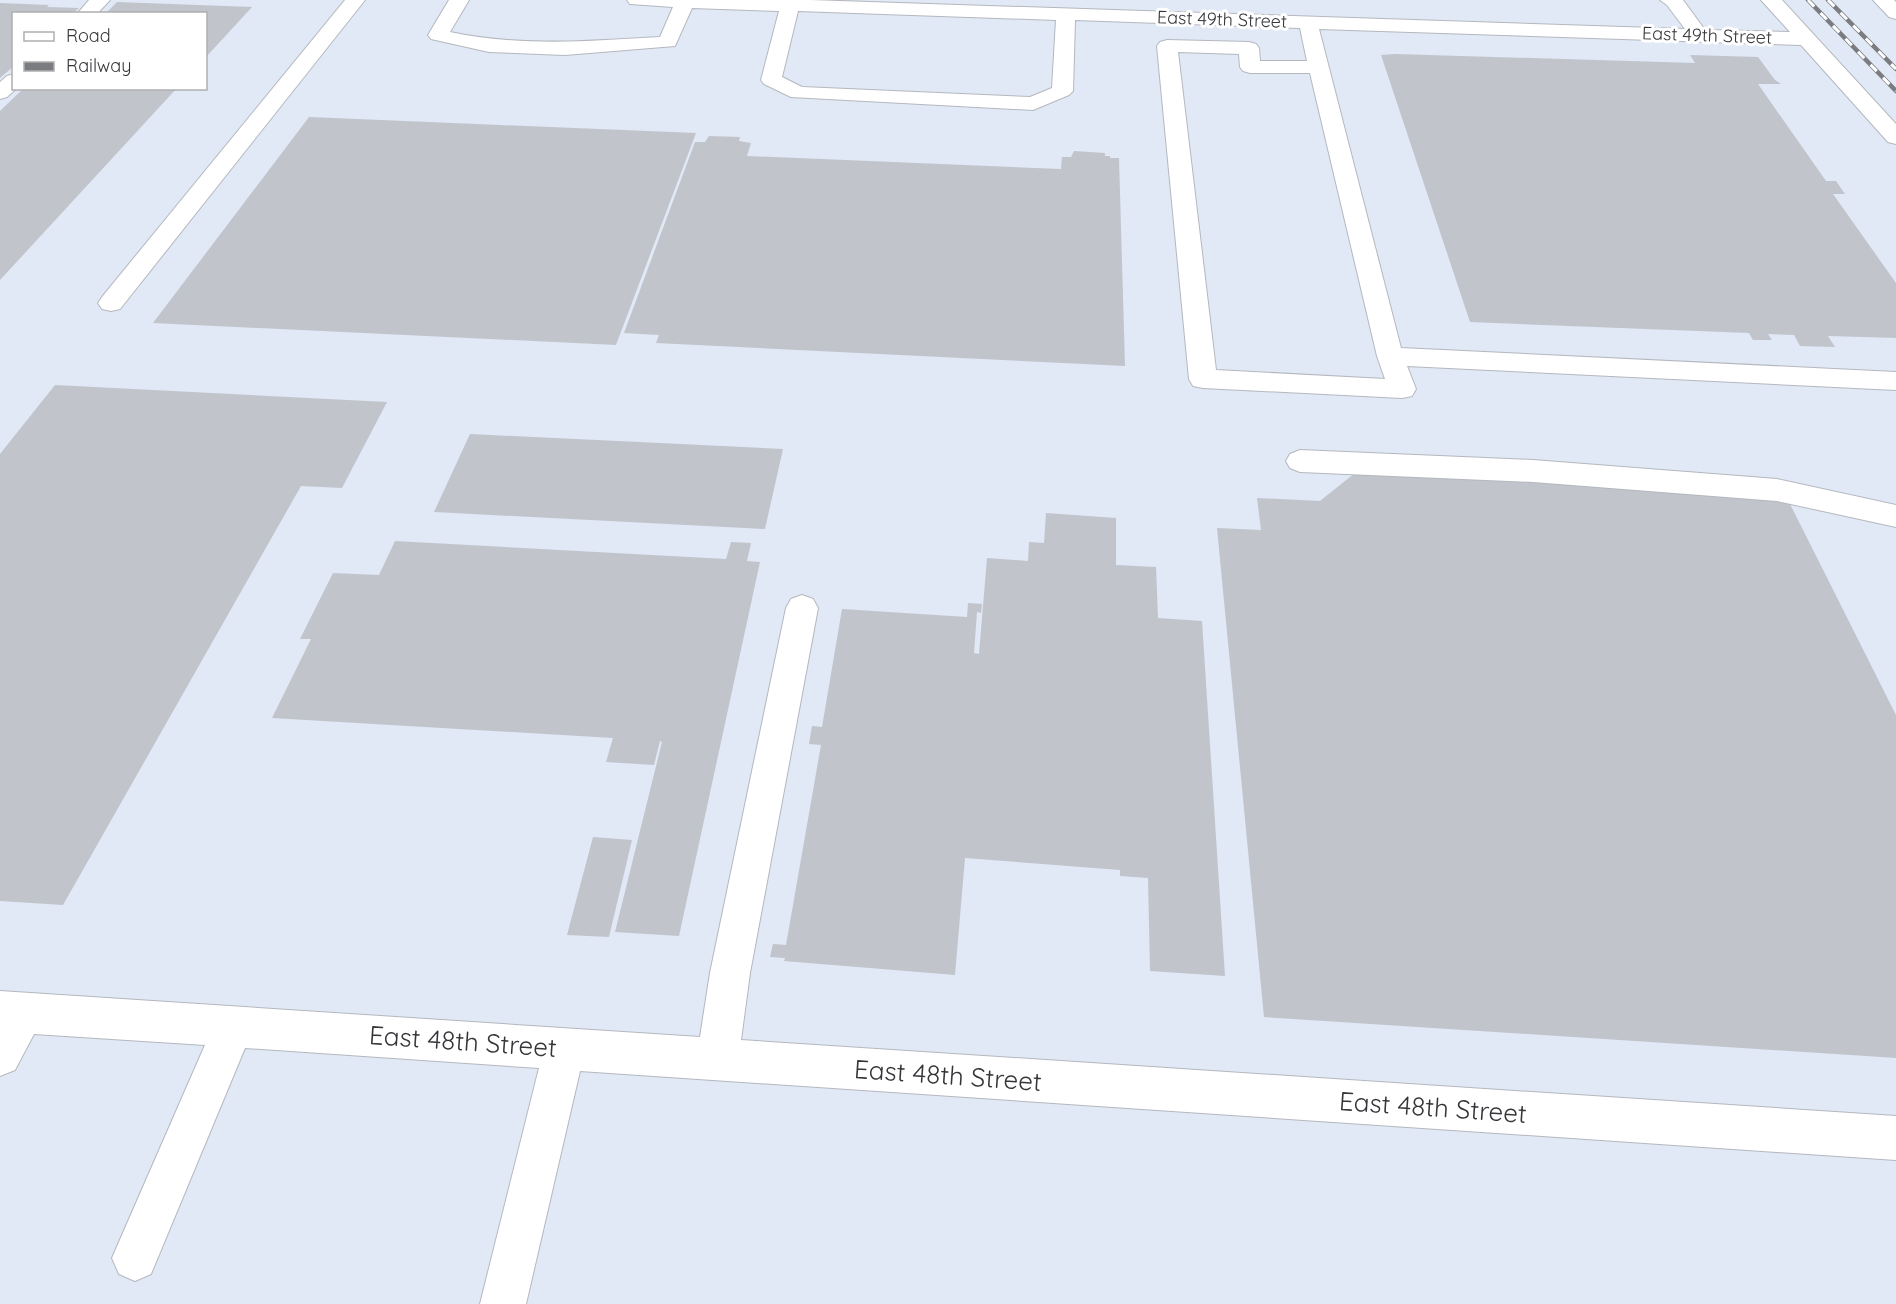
<svg xmlns="http://www.w3.org/2000/svg" width="1896" height="1304" font-family="Quicksand,sans-serif">
  <style>
    .built { fill: #e1e8f6; fill-rule: evenodd }
    .building { fill: #c1c4cb }
    .lines { fill: none; stroke-linecap: round; stroke-linejoin: round }
    .minor-casing { stroke: #b4b8be; stroke-width: 2 }
    .major-casing { stroke: #b4b8be; stroke-width: 2 }
    .minor { fill: #fff; fill-rule: evenodd }
    .major { fill: #fff; fill-rule: evenodd }
    .rail-casing { stroke: #7a7c80; stroke-width: 4.5 }
    .rail { stroke: #fff; stroke-width: 3; stroke-dasharray: 9; stroke-linecap: butt }
    .labels { text-anchor: middle; dominant-baseline: central; stroke-width: 6; stroke-linejoin: round; paint-order: stroke }
    .far-street-label { font-size: 18px; fill: #353639; stroke: #fff }
    .near-street-label { font-size: 26px; fill: #353639; stroke: #fff }
  </style>
  <rect width="100%" height="100%" fill="#f0f3fa"/>
  <path class="built" d="M0,0H1896V1304H0ZM14,14H206V88H14Z"/>
  <g class="building">
    <polygon points="117,2 252,7 206,57 206,14 105,14"/>
    <polygon points="0,3 49,5 47,7 79,8 72,14 14,14 14,66 0,78"/>
    <polygon points="1396,54 1695,63 1690,55 1758,57 1775,80 1781,84 1758,84 1826,181 1836,181 1845,194 1833,194 1896,283 1896,338 1828,336 1835,347 1800,346 1794,335 1768,334 1772,340 1753,340 1749,333 1470,322 1381,55"/>
    <polygon points="24,88 177,88 0,280 0,111"/>
    <polygon points="309,117 500,125 696,133 616,345 153,323"/>
    <polygon points="709,136 740,137 739,141 751,143 747,156 1061,169 1062,157 1071,157 1074,151 1105,153 1105,156 1110,156 1110,158 1119,158 1125,366 656,343 659,335 624,333 695,142 705,142"/>
    <polygon points="55,385 387,402 342,488 301,486 63,905 0,901 0,454"/>
    <polygon points="470,434 783,449 765,529 434,512"/>
    <polygon points="1355,473 1711,490 1790,504 1896,715 1896,1058 1264,1017 1217,528 1261,530 1257,498 1320,501"/>
    <polygon points="1046,513 1116,518 1116,565 1156,567 1158,618 1202,621 1225,976 1150,971 1148,878 1120,876 1120,870 965,858 955,975 784,961 785,958 770,957 773,944 786,945 821,745 809,744 812,726 822,727 842,609 967,617 968,603 982,604 981,613 977,612 974,653 979,654 987,558 1028,561 1029,542 1044,543"/>
    <polygon points="395,541 726,559 731,542 751,543 747,561 760,562 679,936 615,932 662,742 660,741 654,765 606,762 613,738 272,718 311,639 300,639 333,573 379,575"/>
    <polygon points="593,837 632,840 609,937 567,935"/>
  </g>
  <g class="lines">
    <g class="minor-casing">
      <g id="minor">
        <polygon points="89,0 110,0 97,14 77,14"/>
        <polygon points="345,0 365,0 120,309 111,311 102,309 98,303 102,297"/>
        <path d="M449,0H469L450,32C522,47 588,41 660,37L673,7L630,4L627,0H810L1685,29L1667,5L1660,0H1683L1705,30L1790,32L1761,0H1782L1896,124V144L1888,142L1801,45L1319,29L1401,348L1896,372V390L1407,366L1416,389L1412,396L1402,398L1203,388L1193,386L1189,379L1157,46L1160,42L1167,40L1249,42L1256,44L1259,48L1260,61H1307L1300,28L1075,20L1073,91L1069,95L1033,110L791,97L764,84L761,80L779,11L692,8L675,46L565,55L489,52L431,39L428,35ZM798,11L1056,20L1052,88L1030,97L802,87L782,77ZM1178,52L1239,54L1240,67L1243,71L1250,73H1310L1377,356L1385,379L1216,370Z"/>
        <polygon points="14,74 14,88 17,88 7,97 0,99 0,82 7,76"/>
        <polygon points="1300,450 1533,460 1777,479 1896,505 1896,527 1777,501 1533,482 1300,472 1290,468 1286,461 1290,454"/>
        <polygon points="802,595 813,599 818,608 750,973 741,1040 1896,1116 1896,1160 580,1071 526,1304 480,1304 539,1068 245,1048 151,1274 135,1281 119,1274 112,1258 205,1045 34,1034 15,1070 0,1076 0,991 700,1037 710,973 786,608 791,599"/>
      </g>
    </g>
    <g class="major-casing">
      <polygon id="major" points="1873,0 1894,0 1896,2 1896,19 1889,17"/>
    </g>
    <use href="#minor" class="minor"/>
    <use href="#major" class="major"/>
    <g class="rail-casing">
      <g id="rail">
        <polyline points="1808,0 1896,91"/>
        <polyline points="1828,0 1896,69"/>
      </g>
    </g>
    <use href="#rail" class="rail"/>
  </g>
  <g class="labels">
    <g class="far-street-label">
      <text transform="translate(1222 19) rotate(2)">East 49th Street</text>
      <text transform="translate(1707 35) rotate(2)">East 49th Street</text>
    </g>
    <g class="near-street-label">
      <text transform="translate(463 1041) rotate(4)">East 48th Street</text>
      <text transform="translate(948 1075) rotate(4)">East 48th Street</text>
      <text transform="translate(1433 1107) rotate(4)">East 48th Street</text>
    </g>
  </g>
  <rect x="12" y="12" width="195" height="78" fill="#ffffff" stroke="#aeafb0" stroke-width="1.5"/>
  <rect x="24" y="32" width="30" height="9" fill="#ffffff" stroke="#aeafb0" stroke-width="1.5"/>
  <text x="66" y="42" font-size="18" fill="#353639">Road</text>
  <rect x="24" y="62" width="30" height="9" fill="#7a7c80" stroke="#aeafb0" stroke-width="1.5"/>
  <text x="66" y="72" font-size="18" fill="#353639">Railway</text>
</svg>
